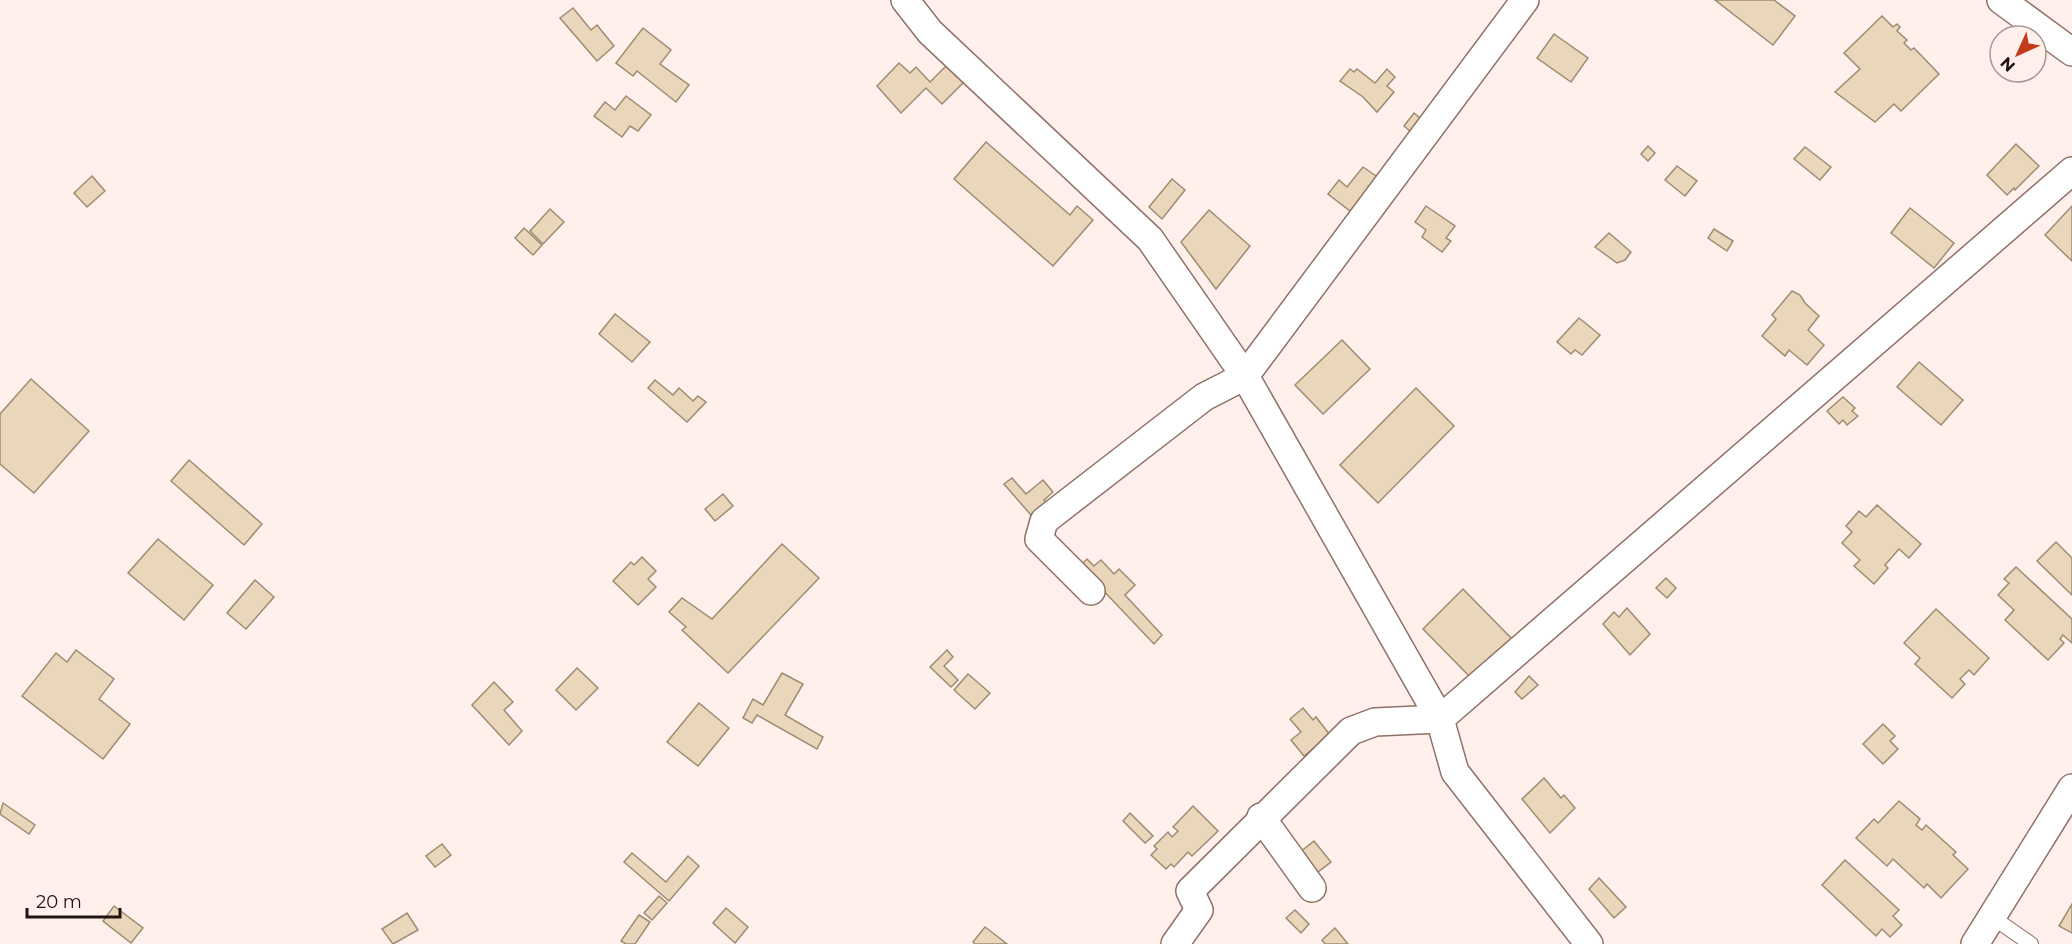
<svg xmlns="http://www.w3.org/2000/svg" width="2072" height="944" font-family="Montserrat,sans-serif">
  <style>
    .building { fill: #ead7bb; stroke: #9e8c72; stroke-width: 1.5 }
    .lines { fill: none; stroke-linecap: round; stroke-linejoin: round }
    .service-casing { stroke: #907166; stroke-width: 16 }
    .minor-casing { stroke: #907166; stroke-width: 30 }
    .service { stroke: #fff; stroke-width: 14 }
    .minor { stroke: #fff; stroke-width: 27 }
  </style>
  <rect width="100%" height="100%" fill="#fff0eb"/>
  <g class="building">
    <polygon points="1715,0 1774,0 1795,16 1773,45"/>
    <polygon points="573,8 591,30 597,25 614,46 597,61 560,18"/>
    <polygon points="1882,16 1893,27 1897,24 1900,27 1897,31 1907,40 1904,43 1911,50 1914,48 1939,74 1901,111 1894,104 1875,122 1835,92 1860,69 1844,53"/>
    <polygon points="643,28 671,50 660,64 689,85 676,102 637,71 633,76 616,63"/>
    <polygon points="1554,34 1588,58 1571,82 1537,58"/>
    <polygon points="899,63 910,73 916,67 930,82 948,64 965,81 942,104 926,88 901,113 877,86"/>
    <polygon points="1350,69 1354,72 1357,69 1375,83 1387,69 1395,77 1387,86 1394,92 1377,112 1363,97 1340,81"/>
    <polygon points="626,96 651,115 638,131 630,126 622,137 594,116 605,102 615,110"/>
    <polygon points="1414,113 1435,131 1424,143 1404,126"/>
    <polygon points="986,142 1070,215 1077,206 1093,220 1053,266 954,179"/>
    <polygon points="2016,144 2039,166 2015,190 2014,188 2007,195 1987,175"/>
    <polygon points="1648,146 1655,153 1648,161 1641,154"/>
    <polygon points="1805,147 1831,167 1820,180 1794,159"/>
    <polygon points="1677,166 1697,181 1685,196 1665,180"/>
    <polygon points="1363,167 1382,180 1350,211 1328,194 1339,180 1347,187"/>
    <polygon points="92,176 105,191 87,207 74,193"/>
    <polygon points="1172,179 1185,190 1162,219 1149,207"/>
    <polygon points="1426,206 1455,226 1446,238 1451,241 1442,252 1422,237 1426,230 1415,222"/>
    <polygon points="2072,206 2072,261 2045,235"/>
    <polygon points="1910,208 1954,243 1934,268 1891,233"/>
    <polygon points="550,209 564,222 543,244 530,231"/>
    <polygon points="1209,210 1250,246 1216,289 1181,242"/>
    <polygon points="524,228 542,245 533,255 515,238"/>
    <polygon points="1714,229 1733,241 1727,251 1708,238"/>
    <polygon points="1609,233 1631,252 1625,260 1617,263 1595,247"/>
    <polygon points="1792,291 1800,295 1805,303 1819,316 1808,330 1824,345 1807,365 1789,350 1785,356 1762,336 1776,319 1772,315"/>
    <polygon points="615,314 650,342 632,362 599,334"/>
    <polygon points="1579,318 1600,335 1582,355 1575,350 1571,354 1557,342"/>
    <polygon points="1342,340 1370,369 1323,414 1295,385"/>
    <polygon points="1919,362 1963,400 1941,425 1897,387"/>
    <polygon points="31,379 89,431 34,493 0,464 0,414"/>
    <polygon points="655,380 673,395 679,388 693,401 698,396 706,402 687,422 648,388"/>
    <polygon points="1416,388 1454,426 1378,503 1340,465"/>
    <polygon points="1843,397 1855,408 1852,411 1858,416 1847,425 1843,420 1839,424 1827,411"/>
    <polygon points="189,460 262,524 244,545 171,481"/>
    <polygon points="1012,478 1026,494 1043,480 1053,492 1044,500 1052,509 1037,522 1004,484"/>
    <polygon points="723,494 733,506 715,521 705,509"/>
    <polygon points="1877,505 1921,544 1909,558 1899,549 1885,565 1888,568 1874,584 1854,566 1860,560 1842,543 1852,532 1846,526 1859,511 1866,517"/>
    <polygon points="158,539 213,585 184,620 128,573"/>
    <polygon points="2056,542 2072,558 2072,595 2037,561"/>
    <polygon points="782,544 819,578 728,673 682,630 686,627 669,612 682,598 712,619"/>
    <polygon points="642,557 656,571 648,579 656,587 638,605 613,581 631,562 634,565"/>
    <polygon points="1087,559 1094,566 1101,560 1114,574 1119,569 1135,585 1125,595 1162,635 1154,644 1080,566"/>
    <polygon points="2016,567 2072,619 2072,643 2063,635 2060,639 2064,643 2048,660 2005,620 2014,610 1998,595 2009,583 2004,579"/>
    <polygon points="1666,578 1676,588 1667,598 1656,588"/>
    <polygon points="255,580 274,597 246,629 227,613"/>
    <polygon points="1463,589 1513,640 1472,679 1423,629"/>
    <polygon points="1627,608 1650,634 1630,655 1603,624 1614,612 1619,617"/>
    <polygon points="1936,609 1989,658 1974,675 1969,670 1960,679 1965,684 1952,698 1915,664 1920,658 1904,643"/>
    <polygon points="76,650 114,679 99,699 130,724 103,759 22,696 56,653 67,662"/>
    <polygon points="947,650 953,657 944,666 958,680 951,687 930,667"/>
    <polygon points="577,668 598,688 576,710 556,690"/>
    <polygon points="782,673 803,684 785,715 823,737 817,749 757,715 752,723 743,718 753,699 763,705"/>
    <polygon points="968,674 990,693 975,709 954,690"/>
    <polygon points="1529,676 1538,685 1522,699 1515,692"/>
    <polygon points="494,682 513,702 504,710 522,731 509,745 472,705"/>
    <polygon points="699,703 729,728 698,766 667,742"/>
    <polygon points="1303,708 1313,720 1316,717 1330,735 1304,756 1291,740 1301,732 1290,719"/>
    <polygon points="1883,724 1895,736 1890,741 1898,749 1883,764 1863,744"/>
    <polygon points="1544,778 1561,798 1564,795 1575,808 1550,833 1522,799"/>
    <polygon points="1899,801 1920,819 1916,825 1922,830 1926,825 1956,852 1953,855 1968,869 1941,898 1927,884 1924,888 1893,859 1887,866 1856,838 1874,819 1878,823"/>
    <polygon points="3,803 35,825 29,834 0,814"/>
    <polygon points="1193,806 1218,831 1192,856 1188,852 1174,867 1171,864 1166,869 1151,855 1157,849 1154,846 1168,832 1172,837 1178,831 1173,827"/>
    <polygon points="1130,813 1153,836 1145,843 1123,821"/>
    <polygon points="1314,841 1331,862 1318,872 1300,852"/>
    <polygon points="442,844 451,855 435,867 426,856"/>
    <polygon points="632,853 666,882 688,856 699,866 669,901 624,862"/>
    <polygon points="1845,860 1899,910 1893,916 1902,925 1890,937 1882,929 1876,936 1822,885"/>
    <polygon points="1599,878 1626,907 1614,918 1589,889"/>
    <polygon points="659,896 667,903 652,920 644,913"/>
    <polygon points="2072,904 2072,933 2059,926"/>
    <polygon points="114,906 143,928 131,943 103,921"/>
    <polygon points="726,908 748,927 735,943 713,923"/>
    <polygon points="1295,910 1309,924 1301,933 1286,918"/>
    <polygon points="407,913 418,930 393,944 382,929"/>
    <polygon points="639,915 650,922 635,944 626,944 621,941"/>
    <polygon points="985,927 993,933 1007,944 975,944 973,942"/>
    <polygon points="1335,928 1348,944 1325,944 1322,940"/>
  </g>
  <g class="lines">
    <g class="service-casing">
      <polyline id="service" points="1992,917 2031,944"/>
    </g>
    <g class="minor-casing">
      <g id="minor">
        <polyline points="905,0 930,32 1150,239 1245,376 1440,719 1455,772 1589,944"/>
        <polyline points="2001,0 2072,52"/>
        <polyline points="1091,591 1039,539 1044,521 1204,397 1245,376 1525,0"/>
        <polyline points="1261,817 1312,888"/>
        <polyline points="1175,944 1199,910 1190,891 1351,731 1375,722 1440,719 2072,171"/>
        <polyline points="1975,944 2072,788"/>
      </g>
    </g>
    <use href="#service" class="service"/>
    <use href="#minor" class="minor"/>
  </g>
  <g transform="translate(2018 54) rotate(225)"><circle r="28" fill="#fff0eb" stroke="#a69893" stroke-width="1.5"/>
  <path d="M0-4.5L10 22L0 15L-10 22Z" fill="#c43b19"/>
  <text y="-9" font-size="16" font-weight="bold" text-anchor="middle" fill="#201410">N</text>
  </g>
  <path d="M27 908v9h93v-9" fill="none" stroke="#201410" stroke-width="3"/>
  <text x="36" y="908" font-size="18" fill="#201410" stroke="#fff0eb" stroke-width="4.5" paint-order="stroke">20 m</text>
</svg>
